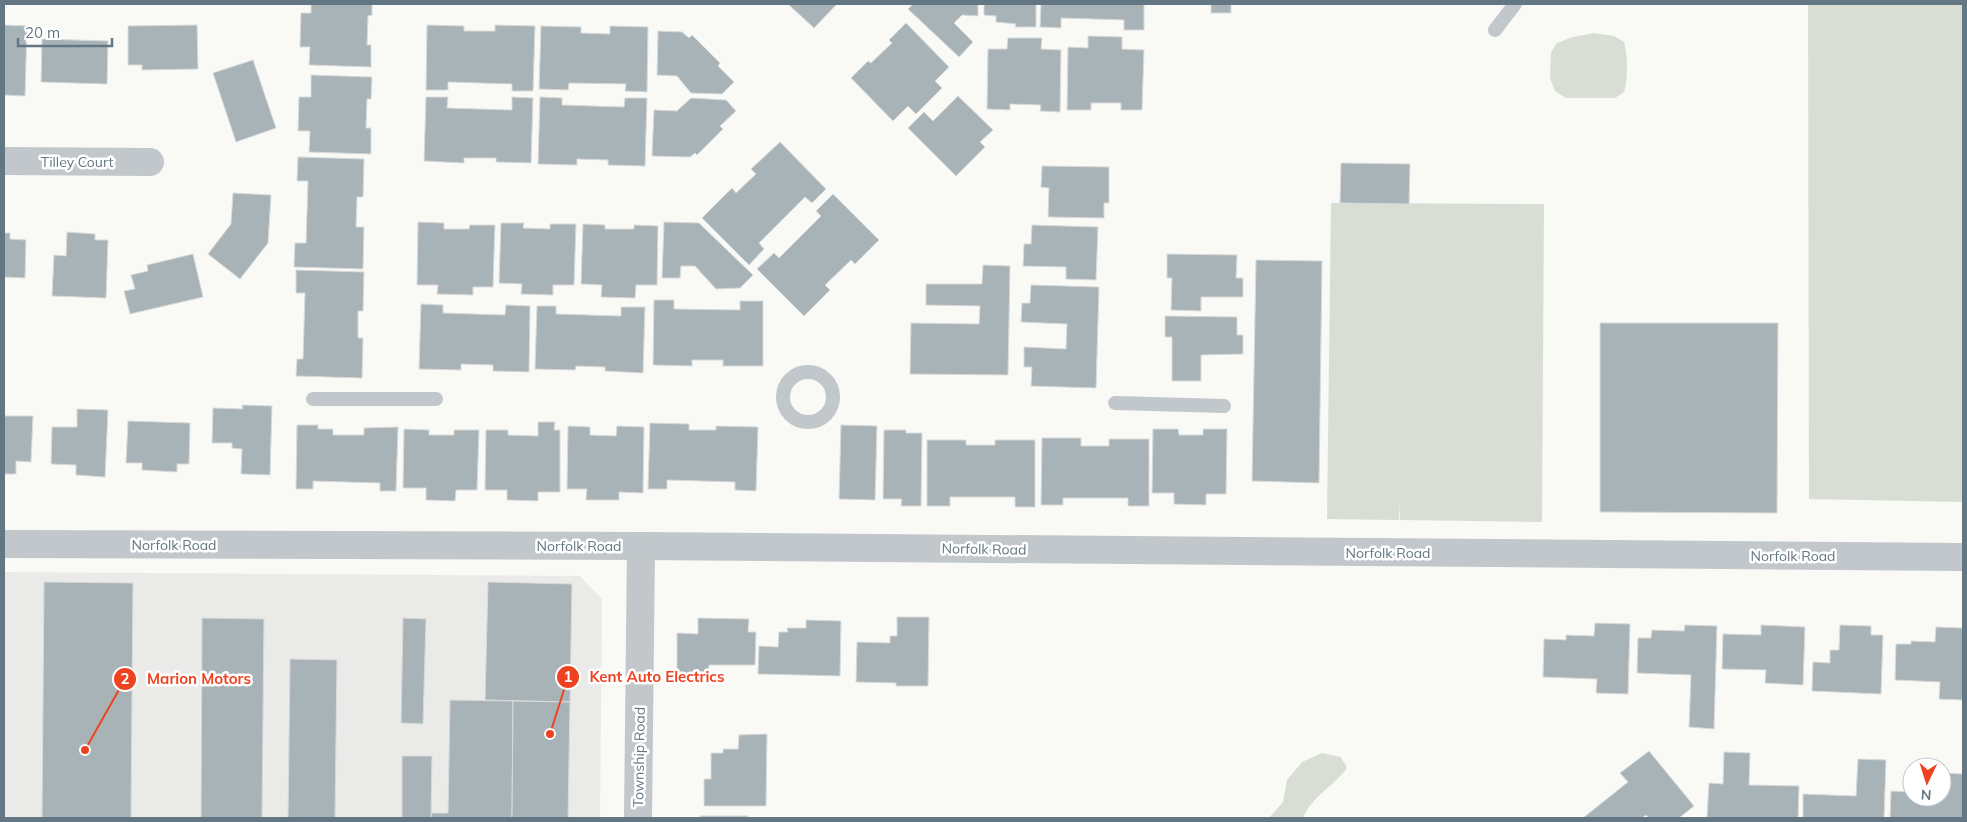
<svg xmlns="http://www.w3.org/2000/svg" width="1967" height="822" font-family="Mulish,sans-serif">
  <style>
    .built { fill: #eaeae9 }
    .green { fill: #d9ded5 }
    .building { fill: #a8b3b8; stroke: #dadad8 }
    .lines { fill: none; stroke-linecap: round; stroke-linejoin: round }
    .lane { stroke: #c1c7ca; stroke-width: 14 }
    .street { stroke: #c1c7ca; stroke-width: 28 }
    .labels { text-anchor: middle; dominant-baseline: central; stroke-width: 5; stroke-linejoin: round; paint-order: stroke }
    .street-label { font-size: 14px; fill: #627783; stroke: #fff }
    .leader { fill: none; stroke: #ef4220; stroke-width: 2 }
    .callout-dot { fill: #ef4220; stroke: #fff; stroke-width: 2 }
    .mark-label { font-size: 15px; text-anchor: middle; font-weight: bold; fill: #fff }
    .callout-label { font-size: 15px; text-anchor: middle; font-weight: bold; fill: #ef4220; stroke: #fff; stroke-width: 5; stroke-linejoin: round; paint-order: stroke }
  </style>
  <rect width="100%" height="100%" fill="#f9f9f6"/>
  <polygon class="built" points="4,572 580,576 602,599 600,818 4,818"/>
  <g class="green">
    <polygon points="1808,4 1963,4 1963,502 1809,499"/>
    <path d="M1594,33L1614,36L1624,42C1628,58 1628,76 1624,92L1615,98H1566L1555,91L1550,78L1551,52L1557,43L1573,37Z"/>
    <polygon points="1331,203 1544,204 1542,522 1400,520 1399,501 1399,520 1327,519"/>
    <path d="M1322,753L1341,757L1347,768C1334,786 1312,796 1303,818H1269L1283,802L1287,780L1302,762Z"/>
  </g>
  <g class="building">
    <polygon points="311,4 372,4 372,15 368,16 367,45 371,45 371,67 309,65 310,47 300,47 301,13 311,13"/>
    <polygon points="788,4 837,4 814,28"/>
    <polygon points="913,4 978,4 978,16 962,15 954,23 973,42 959,57 908,9"/>
    <polygon points="984,4 1036,4 1036,27 1015,27 1016,24 996,22 996,16 984,15"/>
    <polygon points="1041,4 1144,4 1144,30 1124,30 1124,20 1061,18 1061,28 1040,27"/>
    <rect x="1211" y="4" width="20" height="9"/>
    <polygon points="906,23 949,67 935,81 942,88 916,114 908,106 893,121 851,78 868,61 871,63 892,43 889,40"/>
    <polygon points="4,25 27,26 25,96 4,95"/>
    <polygon points="197,25 198,69 142,70 142,65 128,65 128,26"/>
    <polygon points="427,25 464,26 464,31 495,31 495,25 535,26 533,91 512,91 512,84 448,82 448,90 426,90"/>
    <polygon points="541,26 581,27 581,33 610,34 610,26 648,27 647,92 625,91 626,84 569,83 568,90 539,89"/>
    <polygon points="658,31 682,32 689,38 692,35 720,63 718,66 734,82 722,94 691,93 677,76 657,75"/>
    <polygon points="1088,36 1122,37 1122,49 1144,50 1142,110 1121,110 1121,103 1091,103 1091,110 1067,110 1068,47 1088,48"/>
    <polygon points="1008,38 1042,38 1041,49 1061,50 1060,112 1040,111 1041,105 1010,104 1010,110 987,109 988,49 1007,49"/>
    <polygon points="42,39 108,41 107,84 41,82"/>
    <polygon points="253,60 276,128 236,142 213,73"/>
    <polygon points="311,75 372,77 371,99 367,99 366,128 371,128 371,154 309,152 310,131 298,131 299,97 311,97"/>
    <polygon points="958,96 993,130 980,142 985,147 956,176 908,128 924,112 933,121"/>
    <polygon points="426,97 448,97 447,108 512,110 512,97 533,98 531,163 496,162 496,158 464,158 464,163 424,161"/>
    <polygon points="540,97 562,98 562,105 624,107 625,98 647,98 645,166 608,165 608,160 577,159 577,165 538,164"/>
    <polygon points="691,98 726,100 736,111 720,126 723,129 697,155 695,153 690,157 652,156 654,110 677,111"/>
    <polygon points="780,142 826,189 812,203 805,197 759,243 764,249 749,265 702,218 732,188 736,193 756,174 751,169"/>
    <polygon points="298,157 364,159 363,197 357,197 356,227 364,227 363,269 294,267 295,243 306,243 308,181 297,181"/>
    <polygon points="1341,163 1410,164 1409,204 1340,203"/>
    <polygon points="1042,166 1109,167 1109,203 1104,203 1104,218 1048,217 1049,188 1041,187"/>
    <polygon points="233,193 271,195 268,243 240,279 208,254 231,224"/>
    <polygon points="833,194 879,240 855,264 851,260 825,285 830,290 804,316 757,269 774,253 779,258 821,216 816,211"/>
    <polygon points="418,222 444,223 444,229 469,229 470,225 495,225 493,287 473,287 473,295 437,294 438,285 417,285"/>
    <polygon points="664,222 699,223 753,275 740,288 716,289 695,266 681,266 680,278 662,278"/>
    <polygon points="501,223 524,223 523,228 550,229 550,224 576,224 574,285 553,285 553,295 521,294 522,284 499,283"/>
    <polygon points="583,224 605,225 605,229 634,229 634,225 658,226 657,285 636,285 635,298 601,297 602,285 581,284"/>
    <polygon points="1032,225 1098,227 1096,280 1066,279 1066,267 1023,266 1024,244 1031,244"/>
    <polygon points="67,232 95,234 95,240 108,240 106,298 52,296 54,255 66,256"/>
    <polygon points="4,233 10,233 10,239 26,240 25,278 4,277"/>
    <polygon points="193,254 203,297 130,314 124,291 135,289 131,275 148,271 147,265"/>
    <polygon points="1167,254 1237,255 1236,278 1243,278 1243,297 1201,297 1201,311 1171,310 1172,278 1167,278"/>
    <polygon points="1256,260 1322,261 1319,483 1252,481"/>
    <polygon points="983,265 1010,266 1008,375 910,374 911,323 979,324 980,306 926,305 926,284 982,284"/>
    <polygon points="296,270 364,272 363,311 358,311 358,338 363,338 362,378 296,376 297,359 303,359 305,293 296,293"/>
    <polygon points="1031,285 1099,287 1096,388 1031,386 1032,367 1024,367 1024,347 1066,349 1067,324 1021,322 1022,303 1030,303"/>
    <polygon points="654,300 674,300 674,309 740,310 740,301 763,301 763,366 723,366 723,360 692,360 692,366 653,365"/>
    <polygon points="421,304 443,305 443,313 505,315 506,305 530,306 529,372 493,371 493,365 461,364 461,370 419,369"/>
    <polygon points="537,306 556,306 556,314 621,316 621,307 645,307 643,373 605,371 605,367 576,366 575,370 535,369"/>
    <polygon points="1165,316 1237,317 1237,335 1243,335 1243,354 1201,355 1201,381 1172,381 1172,337 1165,337"/>
    <polygon points="1600,323 1778,323 1777,513 1600,512"/>
    <polygon points="242,405 272,406 270,475 241,474 242,449 232,448 232,443 212,443 213,408 243,409"/>
    <polygon points="77,409 108,410 105,477 76,475 76,465 51,464 52,427 77,427"/>
    <polygon points="4,416 33,416 31,462 16,461 16,474 4,474"/>
    <polygon points="128,421 190,423 189,464 177,464 177,472 142,470 142,463 126,463"/>
    <polygon points="538,422 555,422 554,430 560,430 560,492 538,492 538,501 507,500 507,490 485,490 486,430 508,430 508,435 538,436"/>
    <polygon points="650,423 689,424 689,430 716,430 716,426 758,427 756,491 735,490 735,482 667,480 667,489 648,489"/>
    <polygon points="297,425 318,425 318,429 333,429 333,435 364,435 364,428 398,427 396,491 380,491 380,483 313,481 313,489 296,489"/>
    <polygon points="841,425 877,426 875,500 839,499"/>
    <polygon points="568,426 590,427 590,435 616,436 617,426 644,427 643,493 619,492 619,500 586,500 587,489 567,489"/>
    <polygon points="404,429 429,430 429,435 454,435 454,430 479,430 477,490 456,490 455,501 426,500 426,488 403,488"/>
    <polygon points="1153,429 1178,429 1179,435 1203,435 1203,429 1227,429 1226,494 1206,494 1206,505 1174,504 1174,493 1152,493"/>
    <polygon points="884,430 906,430 906,433 922,433 921,506 901,506 902,499 883,499"/>
    <polygon points="1042,438 1081,438 1081,446 1109,446 1109,439 1149,439 1149,506 1128,506 1128,498 1063,498 1063,505 1041,505"/>
    <polygon points="927,440 966,440 966,445 995,445 995,440 1035,440 1035,507 1015,507 1015,497 950,497 950,506 927,506"/>
    <polygon points="44,582 133,583 131,818 42,818"/>
    <polygon points="488,582 572,584 570,702 485,700"/>
    <polygon points="897,617 929,617 928,686 896,686 896,683 856,682 857,642 890,643 890,636 897,636"/>
    <polygon points="202,618 264,619 262,818 201,818"/>
    <polygon points="403,618 426,619 423,724 401,723"/>
    <polygon points="698,618 749,619 748,632 756,632 755,665 709,665 708,678 677,677 677,633 698,634"/>
    <polygon points="806,620 841,621 840,676 758,674 759,646 778,647 779,632 788,632 787,628 806,628"/>
    <polygon points="1595,623 1630,624 1628,694 1596,693 1597,679 1543,677 1544,639 1566,640 1566,635 1594,636"/>
    <polygon points="1685,625 1717,626 1714,729 1689,727 1691,675 1637,673 1638,638 1651,638 1652,630 1684,631"/>
    <polygon points="1761,625 1805,627 1803,685 1765,683 1766,670 1722,669 1723,634 1761,635"/>
    <polygon points="1840,625 1871,626 1871,635 1883,635 1881,694 1812,691 1813,662 1830,663 1830,650 1839,650"/>
    <polygon points="1936,627 1963,628 1963,700 1939,699 1940,682 1895,680 1896,644 1911,644 1911,641 1935,642"/>
    <polygon points="290,659 337,660 335,818 288,818"/>
    <polygon points="450,700 513,701 512,818 431,818 431,813 448,813"/>
    <polygon points="513,701 570,702 568,818 512,818"/>
    <polygon points="767,734 766,806 704,806 704,779 711,779 711,753 723,753 723,749 738,749 739,735"/>
    <polygon points="1649,751 1694,806 1679,818 1649,818 1646,815 1642,818 1583,818 1628,782 1620,773"/>
    <polygon points="1724,752 1750,753 1749,785 1799,786 1798,818 1707,818 1709,783 1723,784"/>
    <polygon points="402,756 432,756 431,818 402,818"/>
    <polygon points="1858,759 1886,760 1884,818 1803,818 1803,794 1856,796"/>
    <polygon points="1942,773 1963,774 1963,818 1890,818 1891,791 1912,792 1912,797 1942,797"/>
    <rect x="700" y="816" width="48" height="2"/>
  </g>
  <g class="lines">
    <g class="lane">
      <polyline points="1495,30 1515,4"/>
      <circle cx="808" cy="397" r="25"/>
      <polyline points="313,399 436,399"/>
      <polyline points="1115,403 1224,406"/>
    </g>
    <g class="street">
      <polyline points="4,161 150,162"/>
      <polyline points="4,544 641,546 1963,557"/>
      <polyline points="638,818 641,546"/>
    </g>
  </g>
  <g class="labels">
    <g class="street-label">
      <text x="77" y="162">Tilley Court</text>
      <text x="174" y="545">Norfolk Road</text>
      <text x="579" y="546">Norfolk Road</text>
      <text transform="translate(984 549) rotate(1)">Norfolk Road</text>
      <text x="1388" y="553">Norfolk Road</text>
      <text x="1793" y="556">Norfolk Road</text>
      <text transform="translate(639 757) rotate(-89)">Township Road</text>
    </g>
  </g>
  <path class="leader" d="M550 734L568 677M85 750L125 679"/>
  <g class="callout-dot">
    <circle cx="550" cy="734" r="5"/>
    <circle cx="85" cy="750" r="5"/>
    <circle cx="568" cy="677" r="12"/>
    <circle cx="125" cy="679" r="12"/>
  </g>
  <g class="mark-label">
    <text x="568" y="682">1</text>
    <text x="125" y="684">2</text>
  </g>
  <g class="callout-label">
    <text x="657" y="682">Kent Auto Electrics</text>
    <text x="199" y="684">Marion Motors</text>
  </g>
  <rect width="1967" height="822" fill="none" stroke="#627783" stroke-width="10"/>
  <g transform="translate(1927 782) rotate(184)"><circle r="24" fill="#ffffff" stroke="#c0c9cd"/>
  <path d="M0-4L9 19L0 12L-9 19Z" fill="#ef4220"/>
  <text y="-8" font-size="14" font-weight="bold" text-anchor="middle" fill="#627783">N</text>
  </g>
  <path d="M18 38v8h94v-8" fill="none" stroke="#627783" stroke-width="2.5"/>
  <text x="25" y="38" font-size="15" fill="#627783" stroke="#ffffff" stroke-width="4" paint-order="stroke">20 m</text>
</svg>
